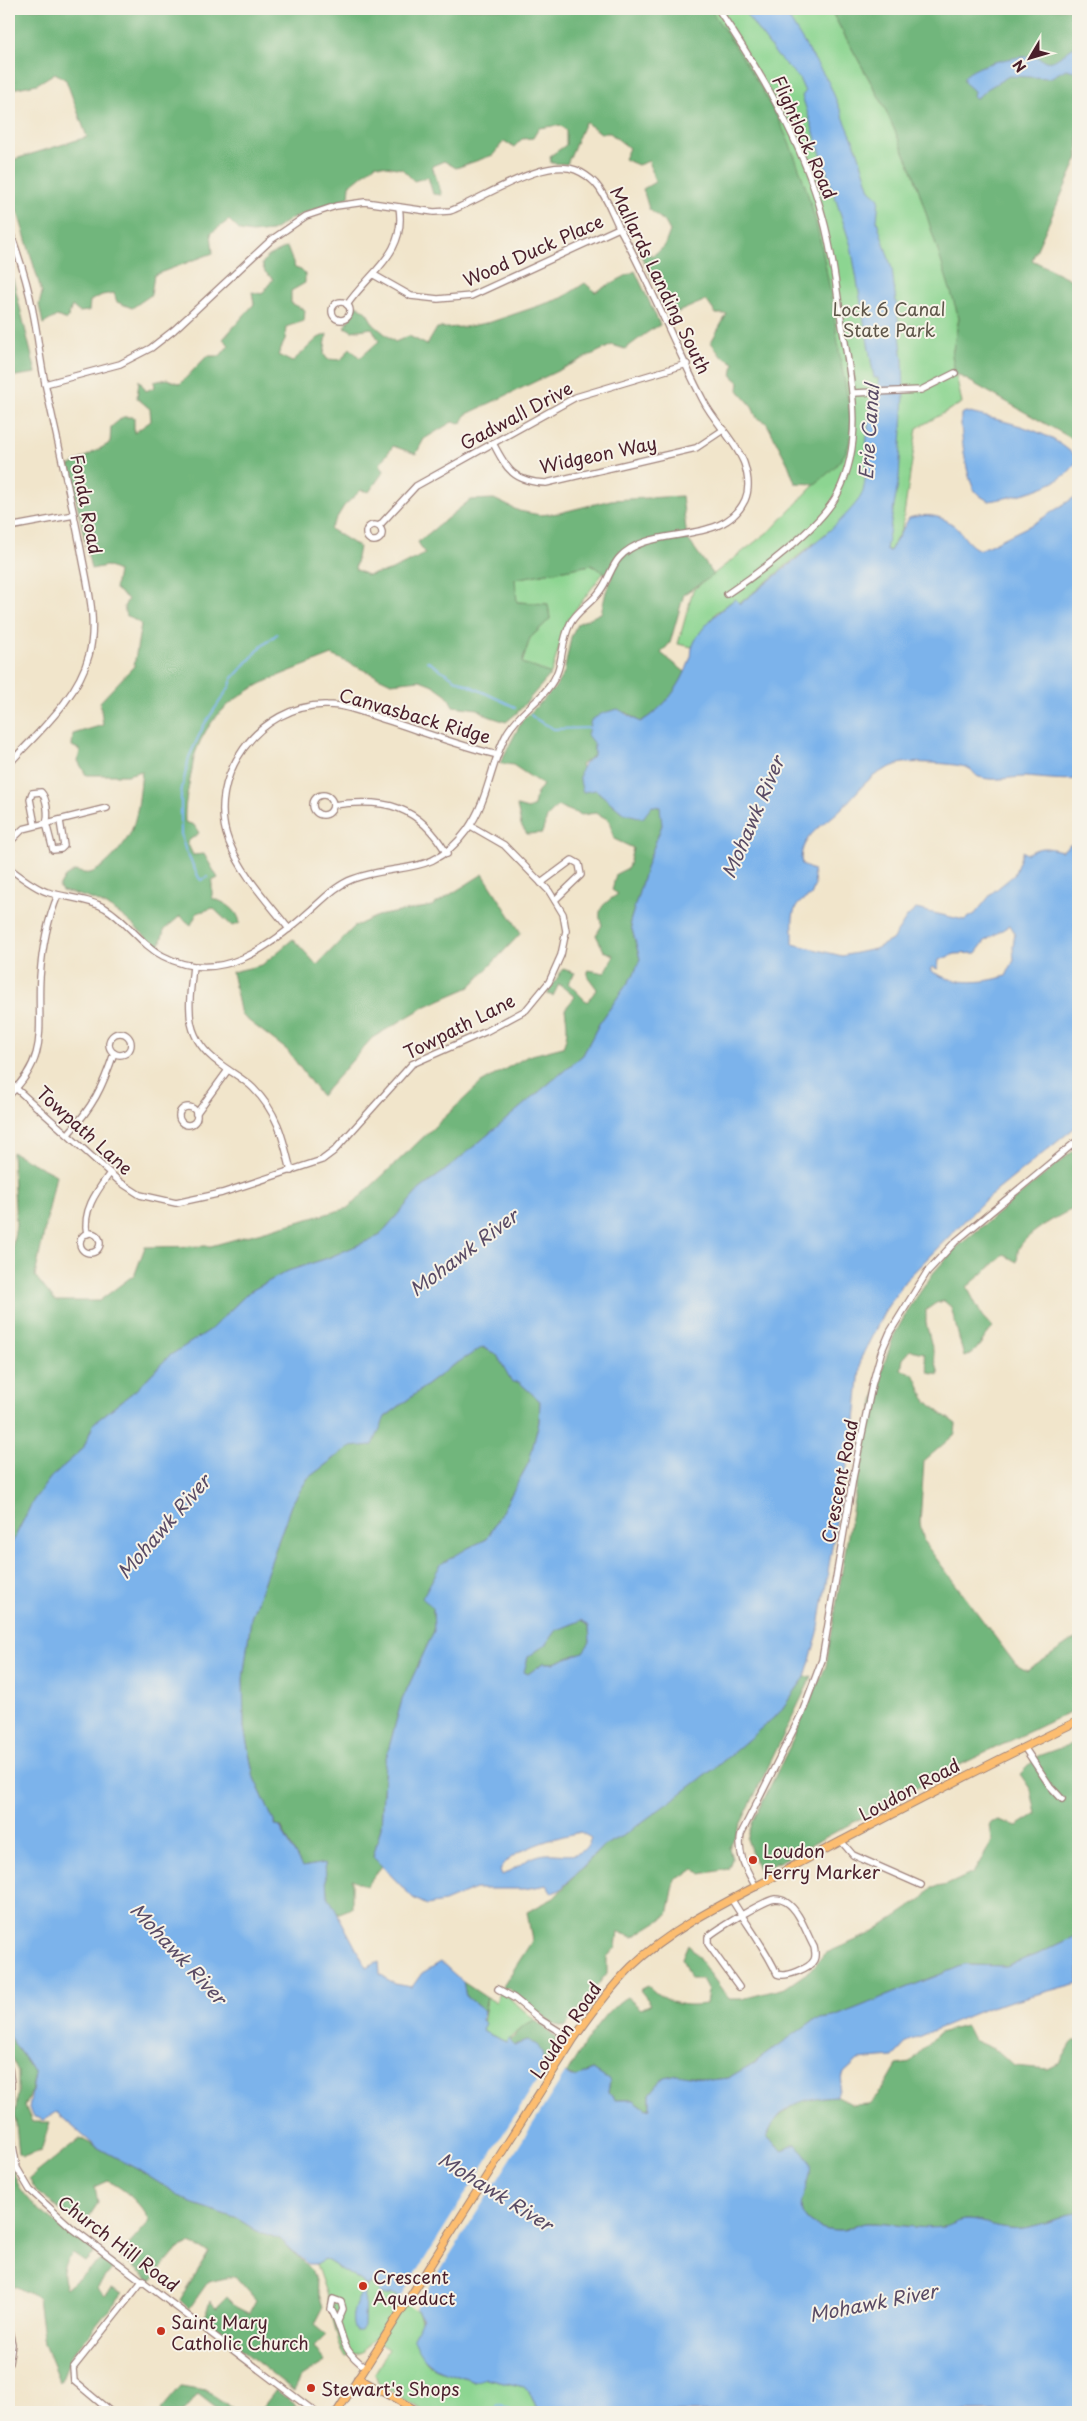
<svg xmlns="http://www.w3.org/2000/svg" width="1087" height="2421" font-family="'Playpen Sans',sans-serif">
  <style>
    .green { fill: #8cd591; stroke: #6b7a5e }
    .forest { fill: #71b67b; stroke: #5e6a53 }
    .water { fill: #7cb3eb; stroke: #63698b; fill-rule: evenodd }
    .pier { fill: #f1e5cb }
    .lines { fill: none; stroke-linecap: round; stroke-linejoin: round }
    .stream { stroke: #7cb3eb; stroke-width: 2 }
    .minor-casing { stroke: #9e827b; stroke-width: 8 }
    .major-casing { stroke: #9e827b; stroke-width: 9 }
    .minor { stroke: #fff; stroke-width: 5.5 }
    .major { stroke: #fcbd6f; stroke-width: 7 }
    .poi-dot { fill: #c8321e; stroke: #f7f3e8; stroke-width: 2 }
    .labels { text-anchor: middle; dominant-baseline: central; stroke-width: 4; stroke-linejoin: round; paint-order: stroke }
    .street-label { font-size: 18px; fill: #4a1f2b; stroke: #f7f3e8 }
    .park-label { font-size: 18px; fill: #5e564a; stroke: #f7f3e8 }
    .poi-label { font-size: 18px; fill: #4a1f2b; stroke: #f7f3e8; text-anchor: start }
    .water-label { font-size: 19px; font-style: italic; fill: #594b65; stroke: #f7f3e8 }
  </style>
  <rect width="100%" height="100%" fill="#f7f3e8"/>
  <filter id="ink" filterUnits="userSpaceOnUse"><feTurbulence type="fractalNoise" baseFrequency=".02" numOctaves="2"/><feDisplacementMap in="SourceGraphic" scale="10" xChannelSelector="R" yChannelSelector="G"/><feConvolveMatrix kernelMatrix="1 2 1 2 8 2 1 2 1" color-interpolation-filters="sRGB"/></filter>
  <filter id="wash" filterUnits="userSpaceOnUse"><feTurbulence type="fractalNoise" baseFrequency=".0096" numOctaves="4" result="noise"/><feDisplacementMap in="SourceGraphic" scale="20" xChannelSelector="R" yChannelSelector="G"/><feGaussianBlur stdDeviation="1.12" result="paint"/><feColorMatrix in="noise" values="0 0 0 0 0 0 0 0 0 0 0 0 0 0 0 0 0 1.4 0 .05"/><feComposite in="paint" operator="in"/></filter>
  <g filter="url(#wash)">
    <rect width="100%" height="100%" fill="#f1e5cb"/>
    <g class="green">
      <polygon points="688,9 830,9 884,106 913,172 943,262 959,318 952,355 962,403 917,428 902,528 890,551 835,526 739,604 735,599 716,613 692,647 678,644 693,590 773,528 838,460"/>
      <polygon points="591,565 604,572 567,621 551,674 522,663 530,638 550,619 548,604 517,602 514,579"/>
      <polygon points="499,1992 508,1997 535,2020 523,2026 506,2042 482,2031 487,1998 496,2002"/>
      <path d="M325,2259L366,2285L364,2298L365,2289L369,2283L376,2284L386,2296L392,2294C424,2308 422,2317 423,2349C423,2354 423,2359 427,2363C433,2370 463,2377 474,2382L486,2378L524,2387L529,2391L538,2412H541H426L378,2383L375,2373L389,2349L373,2339L363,2352L346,2357L340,2346L326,2293L316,2264Z"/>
    </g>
    <g class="forest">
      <path d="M9,9H710C733,43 757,78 776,115C815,191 829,275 840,358C844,381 854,419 850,441C845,460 829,473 815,484L795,483L788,464L766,422L757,418L751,405L738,390L739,382L732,376L734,363L720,355L711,342L727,314H716L706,300L671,315L638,250H647L652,256L664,247L670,231L665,222L649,209L643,189L655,182L649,161L638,165L624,159L629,148L610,133H601L585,122L567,164L551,163L550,156L566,145V131L560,125L539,128L533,138L522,139L514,147L504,141L493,155L456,168L444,161L432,166L442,195L433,194L428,177L414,181L402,169L376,164L350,185L349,197L292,218L272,231L252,233L240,231L229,220L211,233L213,253L154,275L151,295L132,308L117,302L114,293L102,295L90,301L89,311L79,312L72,306L67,320L57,316L43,324L39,305L42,293L18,213L9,201V161L87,137L66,80L55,73L37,84L12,89L9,86Z"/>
      <polygon points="830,9 1078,9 1078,158 1032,260 1078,283 1078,442 955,373 952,355 959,318 913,172 884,106"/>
      <path d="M287,247L295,268L301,270L305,274V283L291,291V303L305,310L304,321L286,327L285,340L278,355L292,362L318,338L327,334L324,354L327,359L341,360L350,348L360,358L379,341L372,328L352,331L345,327L357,305L367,313L374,325L395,342L409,336L427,345L437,328L465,327L491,322L562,298L585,283L595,292L635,271L660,325C646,332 638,340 625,349L612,345L465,415L462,423L452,422L424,439L416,454L393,446L380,464L384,471L369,492L361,490L344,506L330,529L359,547L355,569L367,575L390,571L425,554L418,542L470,500L494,499L519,511L540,515L559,513L611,500L682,496L687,538L714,575L684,594L670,643L661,653L685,672C676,693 660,711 640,722L626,712L594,744V755L581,765L596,790L623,813L652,806L661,807L662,825L648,862L630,922L640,959L634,974L599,1024L583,1055L447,1169L419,1190L379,1236L328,1258L288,1271L249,1292L210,1330L169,1356L137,1389L94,1423L83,1449L51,1477L33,1501L9,1549V1268L16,1225L12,1152L56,1175L35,1276L55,1301H99L135,1274L145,1247L211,1246L348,1208L481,1083L528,1056L563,1047C569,1034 567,1022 565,1009L575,997L559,984L553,996L547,994L563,969L575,973L568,983L587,1002L597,989L588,977V970L605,973L614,955L604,951L596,935L602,925C595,908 605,903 618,894L612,890L616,874L628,868L633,848L614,839L609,820L596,813L581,815L558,806L547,817L542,833L527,834L521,825L517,806L528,809L534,806L536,795L543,785L513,765L500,763L522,721L554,689L564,673L571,637L577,624L601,613L606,592L612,577L591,565L515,579L517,602L548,604L550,619L530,638L522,663L551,674L517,713L506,722L488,716L478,709L453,706L447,695L433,685L420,680L391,683L332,655C278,677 219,690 196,751C193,758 193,766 191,774C188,791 184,805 185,822L194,825L199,833L187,842L193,855L204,854L218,878L212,881V898C224,902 238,909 240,923L232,926L213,908L197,913L191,925L180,916L164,930L159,949C122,915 113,902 62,891L59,887L65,877L75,871C79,872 86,874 90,873C105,869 127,843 132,829C139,810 140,790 142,771L127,775H86L78,761L80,750L72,746L73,734L103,725L100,702L134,666L141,624L126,615L124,607L128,599L115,589L118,571L106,566L91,569L69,466L110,443L111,427L123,417H134V433L151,421L150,409L137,398L139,380L146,391L155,387L154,382L167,379L180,384L207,356H220L229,345L223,339L254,304L252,292L262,294L273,279L265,272L262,264L267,257Z"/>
      <polygon points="13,279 36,373 9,377 9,282"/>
      <polygon points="483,874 521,933 470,987 426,1006 372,1038 321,1096 287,1050 241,1015 232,972 262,965 293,939 317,965 354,927 377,916 432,906"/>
      <path d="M1078,1147V1207C1062,1213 1029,1232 1020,1246C1017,1251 1018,1256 1017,1262L1004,1255L967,1287L982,1316L993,1328C982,1338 979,1353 964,1357L951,1307L944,1301L936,1303L926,1310V1323L939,1375L929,1373L924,1353L911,1350L903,1359L901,1370C924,1374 915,1388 927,1401C935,1410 947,1417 956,1424L955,1434L924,1461L920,1523L924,1542L1016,1665L1027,1671L1078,1637V1708L958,1766L787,1858L768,1867L758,1869L747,1839L753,1821L790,1746L826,1666L862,1452L881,1373L894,1335L910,1307L934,1272L956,1248Z"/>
      <polygon points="482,1347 497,1355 512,1381 519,1382 540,1401 539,1422 529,1462 487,1539 468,1548 433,1608 434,1631 402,1700 385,1762 381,1827 373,1857 382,1866 366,1886 352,1879 352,1908 337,1914 327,1894 325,1863 302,1867 281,1827 276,1826 254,1778 244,1728 243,1679 251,1618 291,1505 308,1478 349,1447 373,1444 384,1418 449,1368"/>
      <polygon points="582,1620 589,1626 590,1642 583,1652 554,1663 543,1663 528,1674 523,1672 528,1657 546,1644 555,1631"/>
      <polygon points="812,1676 729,1848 732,1859 728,1869 701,1874 695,1869 675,1880 668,1915 633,1937 618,1932 616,1947 607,1957 607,1973 565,2027 555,2025 509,1989 502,1988 532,1941 527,1912 554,1898 603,1846 623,1836 715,1768 779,1713 805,1677"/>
      <path d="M1071,1744L1078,1745V1935L1036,1955L1006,1966L964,1965L834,2017L814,2020L754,2063L728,2078L711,2080L691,2076L664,2077L650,2094V2109H646L634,2100H615L608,2092L610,2081L593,2070C583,2073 577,2081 567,2073C579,2052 606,2008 627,1997L641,2009L651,2004L640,1990L648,1986C667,2004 681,2007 706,2004L708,1990L702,1979H690L682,1958L688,1944L729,1999H742L785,1988L811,1970L824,1954L868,1935L921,1900L932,1888L947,1885L973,1873L992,1842L990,1823L999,1820L1017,1826L1036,1814L1031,1790L1020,1774L1038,1756Z"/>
      <polygon points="463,1982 487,1998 484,2011 466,1997"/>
      <polygon points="535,2020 556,2038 556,2046 547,2063 543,2059 542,2051 527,2041 515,2045 508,2038 512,2039 523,2026"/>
      <path d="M966,2026L973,2040L998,2051L1014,2066L1048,2069L1060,2063L1073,2041H1078V2211C1062,2218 1041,2225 1024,2228C1000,2231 989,2221 968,2220C958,2220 952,2226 943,2227C917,2230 892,2223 867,2223C858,2223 850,2230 842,2231C830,2232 811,2227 804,2216C791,2196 830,2168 795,2144L782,2150L767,2137L772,2123L789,2108L807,2098L837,2096L853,2105L869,2104L883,2089L897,2065L910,2063L939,2033Z"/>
      <polygon points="9,2036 35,2074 31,2093 25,2106 32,2122 50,2122 41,2151 23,2157 19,2154 15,2115 18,2094 18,2071 9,2053"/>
      <path d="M80,2138L137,2169L191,2203L238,2219L257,2231L280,2239L312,2271L323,2307L314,2325L326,2335L314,2347L325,2362L301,2377L294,2391L204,2320L211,2301L217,2307L227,2297L237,2307L249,2313L256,2300L235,2276L208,2282L189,2309L180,2300L209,2252L190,2244L178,2249L151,2281L119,2256L150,2221C142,2205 124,2188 108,2181L95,2187L98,2203L83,2226L38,2193L29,2179Z"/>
      <path d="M9,2152C12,2166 14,2180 23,2192C41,2217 72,2232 95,2252L85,2262L73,2254C61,2264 61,2275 66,2289L104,2257L115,2265L97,2288L105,2296L112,2288L122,2294L71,2356L60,2383L44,2344L38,2298L9,2283Z"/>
      <polygon points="181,2386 205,2390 239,2412 221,2412 198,2394 184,2412 159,2412"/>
      <polygon points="276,2390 305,2412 259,2412"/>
    </g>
    <g class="water">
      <path d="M742,9H783L829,83L858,152L870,190L879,198L877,221L892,269L903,360L904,395L899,479L886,550L890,551L909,518C926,513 943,515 957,528C965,537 968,545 980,550L1035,523L1078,495V779C1060,781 1043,778 1025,777C1009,777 995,782 979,777C975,776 973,770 968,768C957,763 916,762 903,763C897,764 888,768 882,771C863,780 850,803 832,817C816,828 797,844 802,865L813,870L815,884L811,896C787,906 794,921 793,944L842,956L875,949L892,940L907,917L916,909L964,920L975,914L992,893L1014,875L1023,851L1026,854C1042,846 1044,847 1062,851L1078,839V1125L984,1201L905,1281L886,1309L861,1358L853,1442L842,1486L818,1633L805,1677L779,1713L715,1768L675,1798L623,1836L603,1846L560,1890L552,1893L547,1885L524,1889H475L444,1902L427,1905L413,1898L373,1857L381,1827L385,1762L402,1700L434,1631L433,1608L422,1598L441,1564L468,1548L487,1539L529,1462L539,1422L540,1401L519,1382H512L497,1355L483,1347L449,1368L385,1417L373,1445L349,1447L308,1478L291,1505L251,1618L243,1679L244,1728L254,1778L276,1826L280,1827L302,1867L325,1863L327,1894L366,1967L379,1961L380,1974L395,1984L412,1987L422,1973L441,1962L463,1982L466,1997L484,2011L482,2020L485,2023L482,2031L506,2042L508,2038L515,2045L527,2041C538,2044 542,2047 543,2059L572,2077H577L593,2070L610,2081L608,2092L615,2100H634L646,2109L650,2108V2094L664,2077L678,2074L711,2080L728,2078L754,2063L814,2020L834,2017L964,1965L1006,1966L1036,1955L1078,1935V1983L990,2007L908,2041L893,2057L858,2060L844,2073L837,2096C805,2097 778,2105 767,2137L782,2150L795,2144C831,2169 791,2196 804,2216C810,2227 830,2232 842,2231C850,2231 858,2223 867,2223C892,2223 917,2230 943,2227C952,2226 957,2220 968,2220C989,2221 1000,2231 1024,2228C1041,2225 1062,2218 1078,2211V2412H538L529,2391L524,2387L486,2378L474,2382C444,2369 428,2375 413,2340L422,2319C416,2305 406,2300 392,2294L386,2296L380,2294L376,2284L369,2283L365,2289L364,2326L361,2331H355C348,2315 358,2298 366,2285L325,2259L316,2264H307L280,2239L257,2231L238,2219L191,2203L137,2169L95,2146L56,2112L43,2120L32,2116L29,2108L35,2074L9,2036V1549L33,1501L51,1477L83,1449L94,1423L137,1389L169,1356L210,1330L249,1292L288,1271L328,1258L379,1236L419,1190L447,1169L583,1055L599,1024L634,974L640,959L630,922L648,862L662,825L660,807L652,806L643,818L623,813L596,790L583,792C577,774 579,767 594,755V744L587,735L591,720L603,713L618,709L640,722C664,709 682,685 690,659C692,656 691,652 692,648C698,629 720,610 735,599L740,604C764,584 856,516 863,491C871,461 859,424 880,398L878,378H874L851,246L802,96L805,92L799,78L778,57ZM1010,925L1015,933L1013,947L1014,960L1006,976C981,984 952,985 930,970L932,967L938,969L939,960L955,954L976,953L985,941ZM582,1620L589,1626L590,1642L583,1652L554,1663H543L528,1674L524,1672L528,1657L546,1644L555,1631ZM580,1832L591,1838C581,1865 560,1850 540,1855C526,1858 515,1870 502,1875L500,1870C510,1849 558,1837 580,1832Z"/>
      <path d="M1078,44V72L1066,69L1050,78L1009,76L987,89L977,98L973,97L974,91L964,82V77C976,64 1016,55 1034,57C1040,57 1045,63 1052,61C1057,60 1072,48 1078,44Z"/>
      <path d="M966,412C1004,422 1049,428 1077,458C1071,485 1014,497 989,501C985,499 979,496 976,492C966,480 960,431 961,414Z"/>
    </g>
    <polygon class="pier" points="549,2061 567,2070 415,2310 399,2300"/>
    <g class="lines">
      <g class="stream">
        <polyline points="427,661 455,679 515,707"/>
        <path d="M531,715C540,724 547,723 553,729L591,728"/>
        <polyline points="207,877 201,880 199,878 185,849 181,834 181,793 189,757 204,725 230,686 232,679 262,646 277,634"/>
        <polyline points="493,2412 499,2404 515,2412"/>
      </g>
    </g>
  </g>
  <g filter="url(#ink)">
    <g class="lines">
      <g class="minor-casing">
        <g id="minor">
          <path d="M718,9C761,73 803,142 823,218C834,257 837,298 844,337C853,390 863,443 838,493C822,526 759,573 727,594"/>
          <path d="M9,229C19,256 28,284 33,312C38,336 40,360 45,383C57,439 70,494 81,550C87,584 98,620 89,655C78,698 38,732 9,764"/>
          <polyline points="374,275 411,296 438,299 471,296 619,228"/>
          <circle cx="341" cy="311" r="9"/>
          <path d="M347,305C369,272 407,254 399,207"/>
          <polyline points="853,393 921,390 955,373"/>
          <path d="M493,443C507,470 514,482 546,483L696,448L723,430"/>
          <circle cx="374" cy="533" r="8"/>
          <polyline points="379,526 416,486 576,397 687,364"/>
          <polyline points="9,527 74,515"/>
          <circle cx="323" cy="805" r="10"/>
          <path d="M333,805C385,798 419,805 447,854"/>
          <path d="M35,825L30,799L32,793L41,792C47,798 49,816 46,823L53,850L61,849L64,846L60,821"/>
          <polyline points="9,843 23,829 107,808"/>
          <path d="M9,868C21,877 33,887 47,892C67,898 87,898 105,908C127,921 141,945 163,956C220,986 270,947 311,910C324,899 336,885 353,879C400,862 432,878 467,830C489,800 490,764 507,733C518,714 536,704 548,688C565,668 559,646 570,624C576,611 592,603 600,591C608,581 611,567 619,558C649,523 723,548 745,500C750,489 748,475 744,463C735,440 714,422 703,400C674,344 651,285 620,229C612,214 607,196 595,183C590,178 583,173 576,170C543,157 483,199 450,211L434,212L365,202L336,206L306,216L271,240L174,330L151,348L120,364L45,384"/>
          <polyline points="541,883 572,860 579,864 581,875 555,900"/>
          <path d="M289,929C268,902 242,875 229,842C204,778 260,703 327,705C348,705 367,714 386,720C423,732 460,746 498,755"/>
          <path d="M193,966C189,1007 182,1036 219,1063C230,1072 243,1078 253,1088C278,1113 283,1138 291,1171"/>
          <circle cx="120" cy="1044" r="11"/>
          <polyline points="9,1082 120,1182 140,1195 176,1203 222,1193 322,1160 334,1151 412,1064 487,1031 526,1010 549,982 561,955 566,931 563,914 549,891 504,845 471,826"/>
          <path d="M9,1095C50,1057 37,1027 40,977C42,949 47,921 58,895"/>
          <circle cx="188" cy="1116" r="9"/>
          <polyline points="196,1114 228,1070"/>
          <path d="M68,1134C93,1106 102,1089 114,1053"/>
          <circle cx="90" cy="1243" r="10"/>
          <path d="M87,1234C82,1210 97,1191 110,1173"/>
          <polyline points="1024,1747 1050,1786 1062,1799"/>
          <polyline points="841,1841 853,1855 921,1885"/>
          <path d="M756,1887C746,1869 737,1855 741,1834L802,1713L822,1660L853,1478L872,1385L881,1353L890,1332L927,1272L955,1242L1078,1140"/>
          <path d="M732,1900C747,1925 765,1947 777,1974C786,1978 810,1968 814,1960C816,1956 815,1951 814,1947C806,1933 800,1911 786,1902C783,1900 778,1899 775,1899C763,1901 717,1929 708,1937V1944L739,1987"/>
          <polyline points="498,1989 514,1998 541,2020 573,2040"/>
          <polyline points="9,2068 11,2084 11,2135 17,2168 30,2190 72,2228 315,2412"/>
          <path d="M338,2321L343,2309L341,2302L333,2299L331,2309C347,2336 336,2345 365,2367"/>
          <polyline points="9,2331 12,2344 9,2363"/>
          <polyline points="111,2412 74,2381 73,2368 143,2280"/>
        </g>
      </g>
      <g class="major-casing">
        <g id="major">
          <polyline points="358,2378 419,2412"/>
          <path d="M337,2412L573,2040C591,2014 610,1988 632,1966C677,1923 738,1897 792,1867C887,1817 981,1767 1078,1721"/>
        </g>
      </g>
      <use href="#minor" class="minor"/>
      <use href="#major" class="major"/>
    </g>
  </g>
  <g class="poi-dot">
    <circle cx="753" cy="1860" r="5"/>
    <circle cx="363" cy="2286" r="5"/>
    <circle cx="161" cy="2331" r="5"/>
    <circle cx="311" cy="2388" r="5"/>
  </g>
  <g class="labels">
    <g class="street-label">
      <text transform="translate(805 137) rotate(66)">Flightlock Road</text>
      <text transform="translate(533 250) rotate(-24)">Wood Duck Place</text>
      <text transform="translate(661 280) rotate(64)">Mallards Landing South</text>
      <text transform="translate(516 415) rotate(-28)">Gadwall Drive</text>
      <text transform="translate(598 454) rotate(-12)">Widgeon Way</text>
      <text transform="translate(87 504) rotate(79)">Fonda Road</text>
      <text transform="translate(415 715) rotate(16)">Canvasback Ridge</text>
      <text transform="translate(459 1026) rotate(-27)">Towpath Lane</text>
      <text transform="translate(85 1130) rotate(42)">Towpath Lane</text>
      <text transform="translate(839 1481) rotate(-79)">Crescent Road</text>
      <text transform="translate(909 1789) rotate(-28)">Loudon Road</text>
      <text transform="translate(565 2030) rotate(-56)">Loudon Road</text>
      <text transform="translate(119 2243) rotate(37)">Church Hill Road</text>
    </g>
    <g class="park-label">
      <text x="889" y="308">Lock 6 Canal<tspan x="889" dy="21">State Park</tspan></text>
    </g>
    <g class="poi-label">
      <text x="763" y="1850">Loudon<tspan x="763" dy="21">Ferry Marker</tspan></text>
      <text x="373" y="2276">Crescent<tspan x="373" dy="21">Aqueduct</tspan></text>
      <text x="171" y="2321">Saint Mary<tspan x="171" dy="21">Catholic Church</tspan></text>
      <text x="321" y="2388">Stewart's Shops</text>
    </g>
    <g class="water-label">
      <text transform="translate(868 432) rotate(-86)">Erie Canal</text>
      <text transform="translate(752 817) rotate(-67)">Mohawk River</text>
      <text transform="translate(463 1252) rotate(-37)">Mohawk River</text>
      <text transform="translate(163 1526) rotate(-49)">Mohawk River</text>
      <text transform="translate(179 1953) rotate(47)">Mohawk River</text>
      <text transform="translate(496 2191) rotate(32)">Mohawk River</text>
      <text transform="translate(873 2302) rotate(-11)">Mohawk River</text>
    </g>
  </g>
  <rect width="1087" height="2421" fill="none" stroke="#f7f3e8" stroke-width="30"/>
  <g transform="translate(1030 58) rotate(232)" stroke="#f7f3e8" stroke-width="4" paint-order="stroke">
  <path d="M0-4L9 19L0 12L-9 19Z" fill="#4a1f2b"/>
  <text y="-8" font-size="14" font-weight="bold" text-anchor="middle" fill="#4a1f2b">N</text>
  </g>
</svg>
